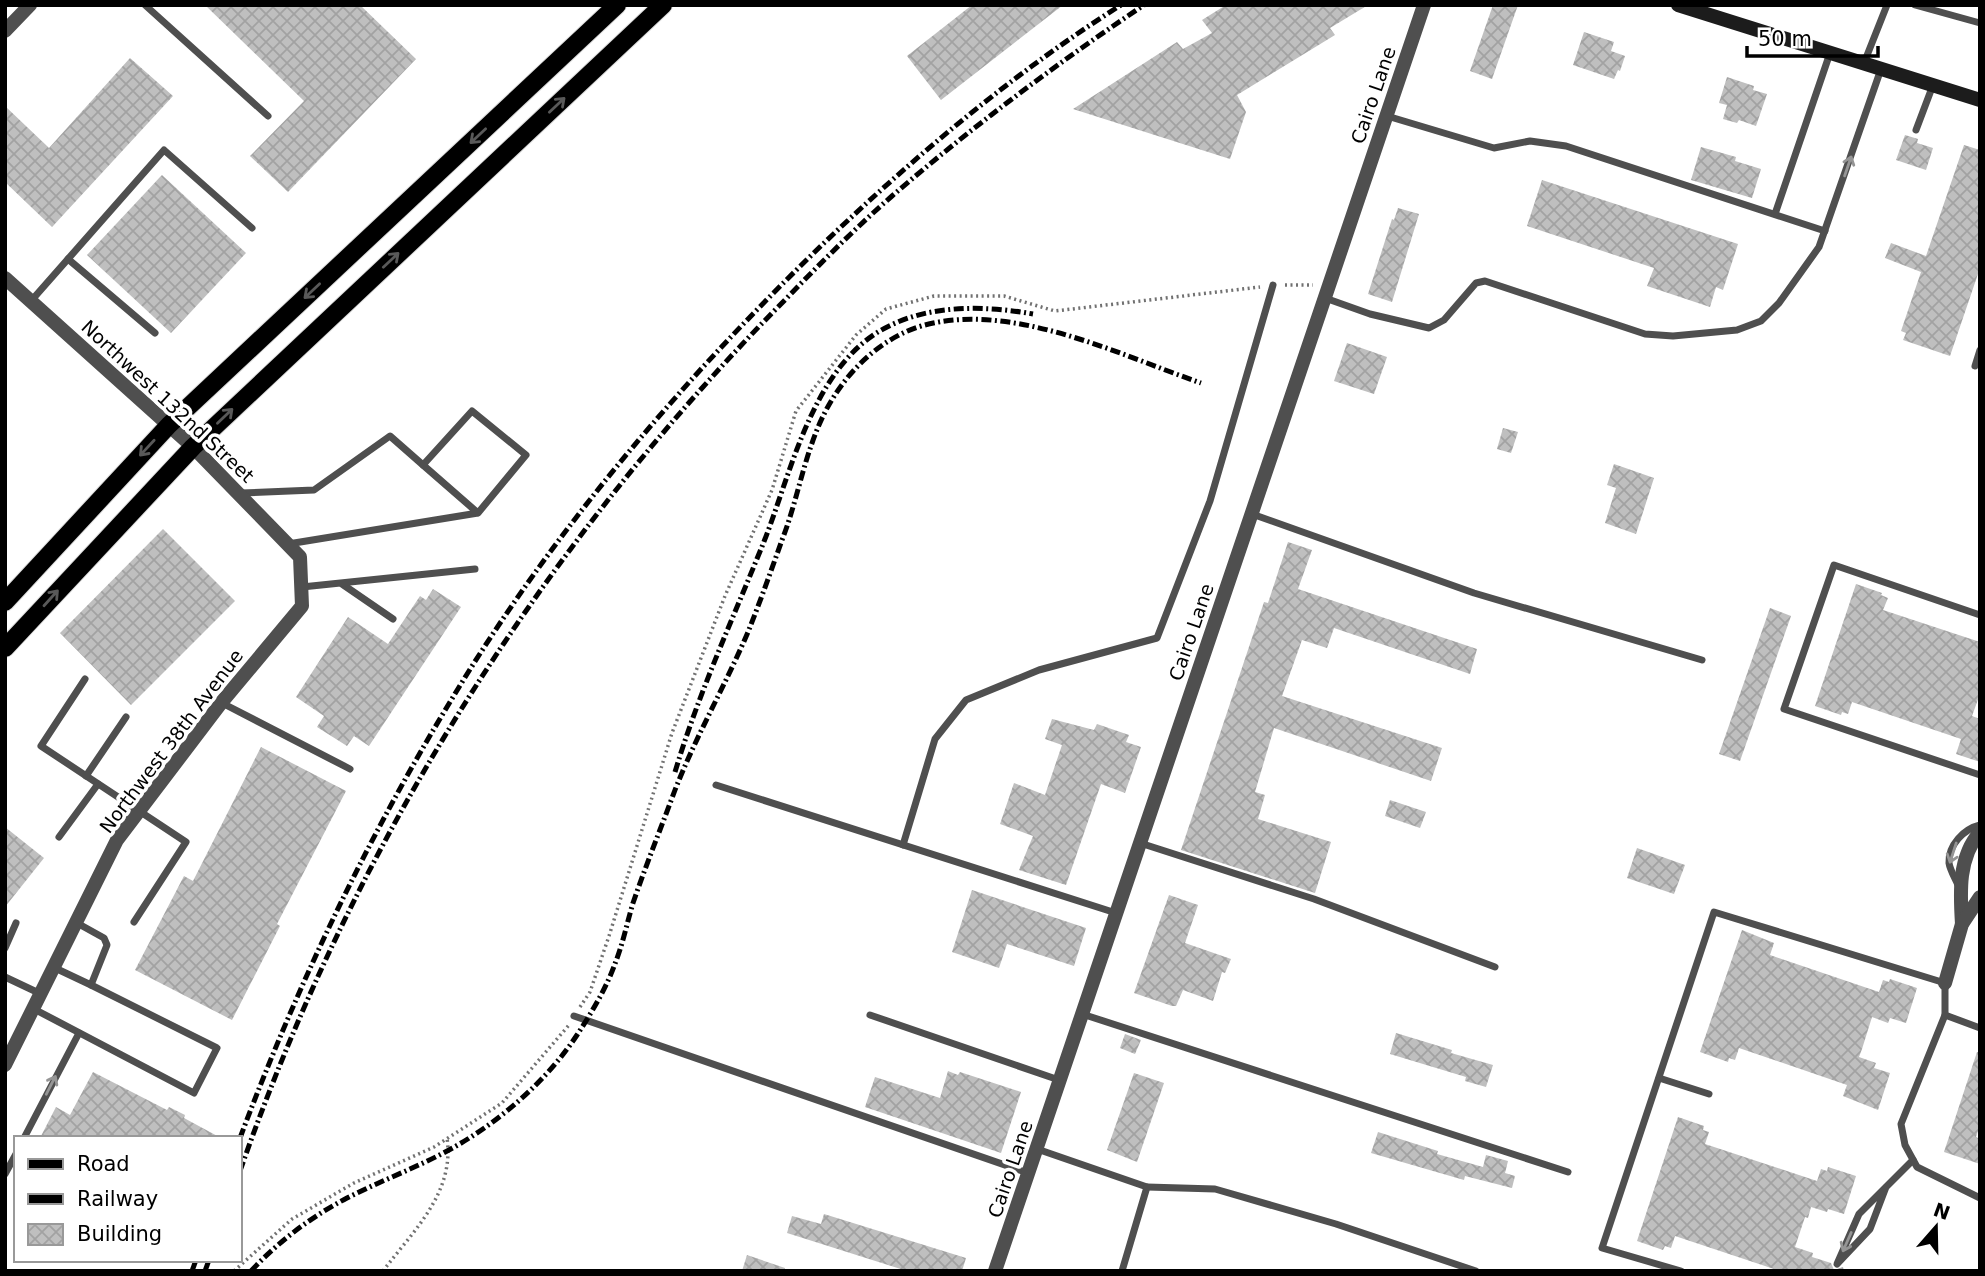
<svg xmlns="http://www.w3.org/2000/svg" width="1985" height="1276" font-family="'DejaVu Sans',sans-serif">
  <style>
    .building { fill: url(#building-cross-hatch) }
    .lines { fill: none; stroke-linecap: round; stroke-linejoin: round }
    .primary-casing { stroke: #dbdbdb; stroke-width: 20 }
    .path { stroke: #717171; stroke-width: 3.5; stroke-dasharray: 2 3.5; stroke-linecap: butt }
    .service { stroke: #4f4f4f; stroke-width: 7 }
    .minor { stroke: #4f4f4f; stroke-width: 14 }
    .secondary { stroke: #1c1c1c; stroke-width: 14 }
    .primary { stroke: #000; stroke-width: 18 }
    .rail { stroke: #000; stroke-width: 5; stroke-dasharray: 10 3.5 2 3.5; stroke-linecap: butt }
    .oneway { stroke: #595959 }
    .oneway2 { stroke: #959595 }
    .labels { text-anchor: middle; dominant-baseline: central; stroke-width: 7; stroke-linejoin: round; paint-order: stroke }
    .street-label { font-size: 19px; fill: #000; stroke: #fff }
  </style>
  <defs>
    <pattern id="building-cross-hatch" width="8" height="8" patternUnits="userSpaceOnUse" patternTransform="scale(1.75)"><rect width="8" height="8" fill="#bfbfbf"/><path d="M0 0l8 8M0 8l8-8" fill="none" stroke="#a2a2a2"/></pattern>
  </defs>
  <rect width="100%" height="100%" fill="#fff"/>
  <g class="building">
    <polygon points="205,5 360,5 416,59 288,192 250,156 304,101"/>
    <polygon points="972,5 1063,5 941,100 907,56"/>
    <polygon points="1226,5 1368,5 1330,28 1335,35 1237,95 1246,112 1230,159 1073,109 1177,42 1183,49 1212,33 1202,20"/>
    <polygon points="1493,5 1518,5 1492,79 1470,71"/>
    <polygon points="1584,32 1614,42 1611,51 1625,56 1620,71 1618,70 1614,79 1573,65"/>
    <polygon points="130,58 173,96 52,227 5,182 5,106 49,148"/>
    <polygon points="1727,77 1754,86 1753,90 1767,94 1756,126 1739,120 1737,123 1723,119 1727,105 1719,103"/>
    <polygon points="1905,135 1918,139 1917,143 1933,148 1926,170 1896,160"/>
    <polygon points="1964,145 1980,150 1980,268 1950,356 1903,340 1906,333 1901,331 1921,272 1885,258 1891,243 1926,256"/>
    <polygon points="1701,147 1736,157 1735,161 1761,169 1752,198 1691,180"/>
    <polygon points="162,175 246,253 171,333 87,255"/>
    <polygon points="1542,180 1738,244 1723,290 1716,287 1710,307 1647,286 1654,268 1527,226"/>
    <polygon points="1398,208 1419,214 1392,302 1368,294 1392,219 1394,220"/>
    <polygon points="1347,343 1387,357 1374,394 1334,381"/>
    <polygon points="1503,428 1518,432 1511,453 1497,449"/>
    <polygon points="1614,464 1654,478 1636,534 1605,523 1616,488 1607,485"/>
    <polygon points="163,529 235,601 131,705 60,633"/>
    <polygon points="1288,542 1312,550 1298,589 1477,649 1470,674 1334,628 1327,648 1302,640 1282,696 1442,748 1431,781 1274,728 1255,792 1265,795 1258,819 1331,842 1315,893 1181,850 1264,602 1268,603"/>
    <polygon points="1856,584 1882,593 1881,595 1888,598 1883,610 1980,642 1980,694 1972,716 1980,719 1980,762 1956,754 1961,739 1852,702 1848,714 1842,712 1841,715 1815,706"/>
    <polygon points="433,589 461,607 369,746 354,736 347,746 317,727 324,716 296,697 348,617 388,644 420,596 426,600"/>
    <polygon points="1770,608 1791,616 1740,761 1719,754"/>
    <polygon points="1052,719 1094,730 1097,724 1129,735 1126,742 1141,747 1125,793 1101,784 1066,885 1019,870 1033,836 1000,824 1014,783 1045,795 1062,745 1045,739"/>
    <polygon points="261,747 346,791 277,924 280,926 232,1020 135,970 184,876 193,881"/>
    <polygon points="1390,800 1426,812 1420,828 1385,816"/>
    <polygon points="5,827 44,858 5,907"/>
    <polygon points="1637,848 1685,865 1674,894 1627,878"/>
    <polygon points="972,890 1086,928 1074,966 1007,944 999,968 952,952"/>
    <polygon points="1169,895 1198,905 1185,943 1231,959 1225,973 1222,972 1213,1001 1183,990 1176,1006 1172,1006 1134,993"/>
    <polygon points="1742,930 1774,943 1770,955 1879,992 1883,980 1889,982 1890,979 1917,988 1906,1023 1890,1018 1888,1023 1872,1017 1862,1049 1859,1057 1876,1063 1874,1068 1890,1073 1878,1110 1843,1096 1847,1085 1739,1048 1735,1060 1729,1058 1728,1062 1700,1052"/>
    <polygon points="1396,1033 1452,1050 1451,1053 1493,1065 1486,1087 1465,1081 1466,1077 1390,1054"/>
    <polygon points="1125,1034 1141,1040 1135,1054 1120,1048"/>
    <polygon points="1977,1052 1980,1052 1980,1125 1976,1137 1980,1139 1980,1164 1944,1152"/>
    <polygon points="948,1071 958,1075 960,1072 1021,1092 1001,1153 865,1107 875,1077 940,1098"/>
    <polygon points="93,1072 167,1110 169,1107 185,1115 184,1118 221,1138 40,1138 56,1107 70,1115"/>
    <polygon points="1134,1073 1164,1083 1137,1162 1107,1150"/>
    <polygon points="1678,1117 1704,1126 1703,1130 1709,1132 1705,1144 1817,1181 1821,1169 1827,1171 1828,1167 1856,1176 1844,1214 1828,1209 1827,1212 1811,1207 1808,1218 1805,1217 1795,1247 1813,1253 1812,1257 1831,1263 1834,1270 1843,1267 1844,1271 1780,1271 1675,1236 1671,1248 1665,1246 1663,1250 1637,1241"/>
    <polygon points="1378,1132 1438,1151 1437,1154 1483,1167 1486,1155 1508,1161 1505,1173 1515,1176 1512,1188 1465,1176 1464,1180 1371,1153"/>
    <polygon points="824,1214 966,1258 962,1271 907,1271 787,1233 792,1216 821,1224"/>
    <polygon points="747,1255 785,1268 785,1271 742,1271"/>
  </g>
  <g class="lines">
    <g class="primary-casing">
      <g id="primary">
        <polyline points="5,602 169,425 617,5"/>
        <polyline points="5,648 193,447 663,5"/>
      </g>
    </g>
    <g class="path">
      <polyline points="1285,285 1313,285"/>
      <polyline points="580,1007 590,992 609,936 672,733 725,596 772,490 796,411 856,335 886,309 934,296 1004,296 1055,311 1260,287"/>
      <polyline points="234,1271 292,1219 354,1183 434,1147 502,1103 569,1025"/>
      <path d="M383,1271C413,1231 455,1193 447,1138"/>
    </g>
    <g class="service">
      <polyline points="145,5 268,116"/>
      <polyline points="1915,5 1980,23"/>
      <polyline points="1864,63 1887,5"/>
      <polyline points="1387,116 1494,148 1530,141 1566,146 1825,231"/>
      <polyline points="1916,130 1933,85"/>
      <polyline points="1775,214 1830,53"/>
      <polyline points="68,259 155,333"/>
      <polyline points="1325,298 1370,314 1429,328 1444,320 1476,283 1485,281 1645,334 1673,336 1737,330 1761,321 1779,303 1819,247 1881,69"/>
      <polyline points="31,301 164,150 252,228"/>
      <polyline points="1975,366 1980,350"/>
      <polyline points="241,493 314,490 390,436 423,465"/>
      <polyline points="1252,514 1474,593 1702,660"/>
      <polyline points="288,544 478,513 526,455 472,411 423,465 478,513"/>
      <polyline points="342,584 393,619"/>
      <polyline points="302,587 475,569"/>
      <polyline points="1980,615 1834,565 1784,709 1980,775"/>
      <polyline points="85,679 41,746 186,842 134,922"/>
      <polyline points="222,703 350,769"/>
      <polyline points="86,776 126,717"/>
      <polyline points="716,785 1116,913"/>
      <polyline points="59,837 98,784"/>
      <polyline points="1140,843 1314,899 1495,967"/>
      <polyline points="903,845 935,739 966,700 1039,670 1157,638 1210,501 1273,285"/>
      <path d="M1958,885C1955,878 1950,870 1949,863C1948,845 1964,829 1980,825"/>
      <polyline points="5,948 16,923"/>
      <polyline points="55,968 91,985 107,945 104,938 77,923"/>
      <polyline points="5,977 41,994"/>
      <polyline points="34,1009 194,1093 217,1048 91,985"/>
      <polyline points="1082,1014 1568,1172"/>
      <polyline points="870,1015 1059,1080"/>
      <polyline points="1945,1015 1980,1028"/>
      <polyline points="574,1016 1028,1173"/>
      <polyline points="1659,1078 1709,1094"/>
      <polyline points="24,1138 79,1033"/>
      <polyline points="1037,1149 1147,1187 1122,1271"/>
      <polyline points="5,1174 16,1154"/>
      <polyline points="1147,1187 1215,1189 1336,1224 1476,1271"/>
      <polyline points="1886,1187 1870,1229 1837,1264 1859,1214 1913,1160"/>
      <polyline points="1681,1271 1602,1248 1714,912 1945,983 1945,1015 1901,1124 1905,1145 1917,1167 1980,1198"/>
    </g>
    <g class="minor">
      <polyline points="5,31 30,5"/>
      <polyline points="5,278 193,447 300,557 302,606 221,703 117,840 5,1065"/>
      <path d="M1962,924C1960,893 1958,857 1980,832"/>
      <polyline points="1945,983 1962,924 1980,897"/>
      <polyline points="995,1271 1424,5"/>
    </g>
    <polyline class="secondary" points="1678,5 1980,100"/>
    <use href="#primary" class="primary"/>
    <g class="rail">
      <path d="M675,772C698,695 731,623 761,549C790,479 809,375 878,332C924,304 982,305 1033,314"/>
      <path d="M240,1138C297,986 366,841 450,702C551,533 682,380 824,243C915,156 1015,72 1121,5"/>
      <path d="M240,1171C353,847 538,551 778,307C815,269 852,231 892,196C972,127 1056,64 1144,5"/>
      <polyline points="192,1271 196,1260"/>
      <polyline points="205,1271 209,1260"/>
      <path d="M251,1271C279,1241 311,1217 347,1198C380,1181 416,1168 449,1150C498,1123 546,1082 577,1035C592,1012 607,987 616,961C623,943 627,923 633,903C646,865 661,828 675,790C696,736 725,686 748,632C760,602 771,571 782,540C800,494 806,441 833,398C852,367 882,339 918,327C1007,299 1117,354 1201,383"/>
    </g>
  </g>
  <defs><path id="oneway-shaft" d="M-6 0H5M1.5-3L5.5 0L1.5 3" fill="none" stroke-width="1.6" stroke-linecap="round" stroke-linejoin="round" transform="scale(1.75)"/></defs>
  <g class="oneway">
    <use href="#oneway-shaft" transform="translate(557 105) rotate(-43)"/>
    <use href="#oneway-shaft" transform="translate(478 136) rotate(137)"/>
    <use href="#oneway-shaft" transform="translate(391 260) rotate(-43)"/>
    <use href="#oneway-shaft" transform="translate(312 291) rotate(137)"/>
    <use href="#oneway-shaft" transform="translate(225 416) rotate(-44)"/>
    <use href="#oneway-shaft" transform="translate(147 448) rotate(133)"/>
    <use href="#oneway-shaft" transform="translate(51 598) rotate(-48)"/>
  </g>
  <g class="oneway2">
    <use href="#oneway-shaft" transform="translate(1848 166) rotate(-71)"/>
    <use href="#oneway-shaft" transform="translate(1953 853) rotate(108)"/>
    <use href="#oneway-shaft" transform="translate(51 1085) rotate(-63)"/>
    <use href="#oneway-shaft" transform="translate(1847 1242) rotate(114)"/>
  </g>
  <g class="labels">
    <g class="street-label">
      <text transform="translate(1373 95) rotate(-71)">Cairo Lane</text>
      <text transform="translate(168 401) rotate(43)">Northwest 132nd Street</text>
      <text transform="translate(1191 632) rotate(-71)">Cairo Lane</text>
      <text transform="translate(171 741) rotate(-53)">Northwest 38th Avenue</text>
      <text transform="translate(1010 1169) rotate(-71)">Cairo Lane</text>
    </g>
  </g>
  <rect width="1985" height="1276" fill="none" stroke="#000000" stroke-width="14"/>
  <rect x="14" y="1136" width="228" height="126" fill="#ffffff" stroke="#999999" stroke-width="2"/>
  <rect x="28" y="1159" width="35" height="10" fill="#000000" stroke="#999999" stroke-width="2"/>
  <text x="77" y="1171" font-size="21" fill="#000000">Road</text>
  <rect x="28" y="1194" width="35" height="10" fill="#000000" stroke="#999999" stroke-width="2"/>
  <text x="77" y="1206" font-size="21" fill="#000000">Railway</text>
  <rect x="28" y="1224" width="35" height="21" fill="url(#building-cross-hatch)" stroke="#999999" stroke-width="2"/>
  <text x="77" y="1241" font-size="21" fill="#000000">Building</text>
  <g transform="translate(1936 1227) rotate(20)" stroke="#ffffff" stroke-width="5" paint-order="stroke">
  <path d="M0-5L12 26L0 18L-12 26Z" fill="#000000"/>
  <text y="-10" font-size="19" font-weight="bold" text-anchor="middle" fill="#000000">N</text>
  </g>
  <path d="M1747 46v10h131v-10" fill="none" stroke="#000000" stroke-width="3.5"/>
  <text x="1758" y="46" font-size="21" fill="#000000" stroke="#ffffff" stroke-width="5" paint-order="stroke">50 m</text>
</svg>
